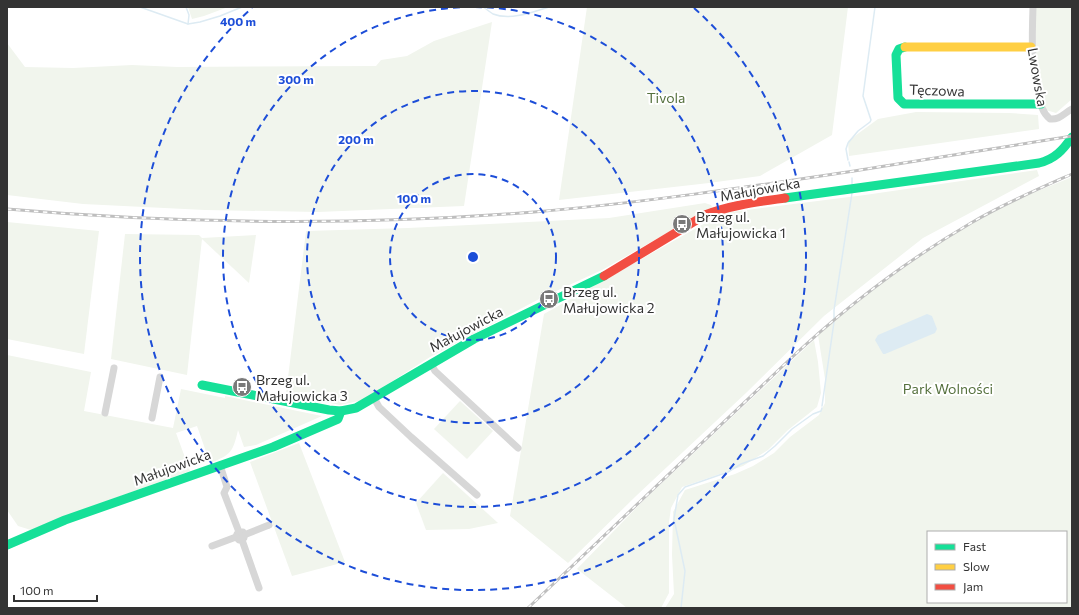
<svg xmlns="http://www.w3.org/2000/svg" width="1079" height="615" font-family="Commissioner,sans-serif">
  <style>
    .green { fill: #f1f5ed; fill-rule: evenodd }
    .water { fill: #ddebf3 }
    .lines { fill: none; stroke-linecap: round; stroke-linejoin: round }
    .stream { stroke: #ddebf3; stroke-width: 1.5 }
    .street { stroke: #d7d7d7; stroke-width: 7 }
    .fast { stroke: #16e098; stroke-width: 9 }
    .slow { stroke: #ffcf43; stroke-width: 9 }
    .jam { stroke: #f24e42; stroke-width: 9 }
    .rail-casing { stroke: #bebebe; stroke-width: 3 }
    .rail { stroke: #fff; stroke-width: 1.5; stroke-dasharray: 4.5; stroke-linecap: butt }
    .ring { fill: none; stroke: #1d4ed8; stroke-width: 2; stroke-dasharray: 7 5 }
    .labels { text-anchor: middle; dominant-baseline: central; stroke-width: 4; stroke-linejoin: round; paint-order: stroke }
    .street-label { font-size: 14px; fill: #333; stroke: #fff }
    .park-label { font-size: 14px; fill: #56713e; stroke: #fff }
    .poi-label { font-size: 14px; fill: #333; stroke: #fff; text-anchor: start }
    .centre { fill: #1d4ed8; stroke: #fff; stroke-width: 2 }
    .ring-label { font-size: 12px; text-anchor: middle; font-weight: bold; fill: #1d4ed8; stroke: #fff; stroke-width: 4; stroke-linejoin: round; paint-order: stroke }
  </style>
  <rect width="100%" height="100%" fill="#fff"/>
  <g class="green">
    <polygon points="188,7 228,7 204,16 192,19"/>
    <polygon points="587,7 848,7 832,135 760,176 709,183 559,200"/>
    <polygon points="1036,7 1072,7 1072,99 1056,113 1046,110 1036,70"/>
    <polygon points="492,22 464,206 318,212 205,210 83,204 7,195 7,43 25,67 73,68 132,65 177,67 376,66 381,60 407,56 434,41"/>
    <polygon points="916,112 1009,113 1038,115 1039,129 849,156 848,141 878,119"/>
    <polygon points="1037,170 1039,176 923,238 824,316 746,393 636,496 568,563 510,516 544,314 723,213 865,195"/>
    <path d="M1072,177V608H665L674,594L672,555L673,512L685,490L735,474L753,466L774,453L790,437L819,415L825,403V379L818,335L839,315L931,247L973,222L1023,197ZM928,532H1066V602H928Z"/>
    <polygon points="705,203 711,205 712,207 604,269 541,298 430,357 363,400 340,405 286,394 306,231 408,228 609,218"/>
    <polygon points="7,222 99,231 84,354 7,339"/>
    <polygon points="125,234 199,235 202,238 256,235 249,283 202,239 187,375 111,359"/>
    <polygon points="814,340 818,362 821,393 817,407 788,430 768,450 743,466 682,487 671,508 669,522 669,593 661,608 627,608 577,569 642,502"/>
    <path d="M7,355L91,372L84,411L173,428L181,389L225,398V396L322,416L256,445L244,447L238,430C233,452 231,455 210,463L197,426L176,433L190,471L62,517L31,530L18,526L7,510Z"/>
    <polygon points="460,401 493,431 467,459 434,429"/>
    <polygon points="299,443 345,562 292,576 250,462"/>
    <polygon points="443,473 498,523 469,529 426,530 416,503"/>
  </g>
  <polygon class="water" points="927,314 932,316 937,329 935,333 885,354 883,354 875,340 878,335"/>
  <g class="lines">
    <g class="stream">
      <polyline points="140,7 188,24 200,22 220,16 242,7"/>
      <polyline points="186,7 189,15 188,24"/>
      <path d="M483,7C486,9 490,12 493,14C510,21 533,12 549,7"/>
      <polyline points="848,160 846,149 848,143 858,131 870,122 871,120 863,96 875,7"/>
      <polyline points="849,162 850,166"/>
      <polyline points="852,178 852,184"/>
      <polyline points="822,406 834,322 834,310 852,193"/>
      <polyline points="681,608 685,571 674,519 678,495 685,487 728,472 741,464 763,456 775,446 792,429 813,414 821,411 822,408"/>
    </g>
    <g class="street">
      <path d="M1033,7C1032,37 1031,61 1038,91C1040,101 1041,112 1050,119C1060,120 1064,113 1072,109"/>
      <polyline points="431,364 435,371 518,448"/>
      <polyline points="374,398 379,407 411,437 477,495"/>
      <polyline points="105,413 114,368"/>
      <polyline points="152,418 160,377"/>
      <polyline points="220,465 227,487 224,493 239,532 237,534 236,537 239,540 244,538 244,535 243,532 239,532"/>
      <polyline points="244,535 269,525"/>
      <polyline points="242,540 259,588"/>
      <polyline points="212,546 236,537"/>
    </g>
    <g class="fast">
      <polyline points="905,47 899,49 896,55 898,98 904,104 1041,104"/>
      <path d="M785,198L1039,163C1055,159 1063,150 1072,137"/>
      <polyline points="202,385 329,410 341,411 356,408 474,339 604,276"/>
      <polyline points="7,545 65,520 273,447 338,419 341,411"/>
    </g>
    <polyline class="slow" points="905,47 1031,47"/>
    <path class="jam" d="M604,276L705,215C731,205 757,202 785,198"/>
    <g class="rail-casing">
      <g id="rail">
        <path d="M7,209C182,224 359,226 534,212C641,203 748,187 854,171C927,159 999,148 1072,136"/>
        <path d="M528,608L787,362C843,309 904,262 971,223C1003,204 1038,189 1072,174"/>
      </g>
    </g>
    <use href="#rail" class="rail"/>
  </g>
  <g class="ring">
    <circle cx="473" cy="257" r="83"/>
    <circle cx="473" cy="257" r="166"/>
    <path d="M475 7A250 250 0 1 1 471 7"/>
    <path d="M694 8A333 333 0 1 1 252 8"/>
  </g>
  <defs>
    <g id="bus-disc" transform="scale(1)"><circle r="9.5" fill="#7a7a7a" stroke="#fff"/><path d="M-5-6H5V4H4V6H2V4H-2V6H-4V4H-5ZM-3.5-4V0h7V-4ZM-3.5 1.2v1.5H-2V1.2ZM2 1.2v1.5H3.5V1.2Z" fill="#fff"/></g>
  </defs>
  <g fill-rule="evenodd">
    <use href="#bus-disc" x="682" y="224"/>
    <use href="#bus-disc" x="549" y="299"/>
    <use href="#bus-disc" x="242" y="387"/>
  </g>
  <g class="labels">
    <g class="street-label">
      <text transform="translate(1038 77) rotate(80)">Lwowska</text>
      <text transform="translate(937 90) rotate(2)">Tęczowa</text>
      <text transform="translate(760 189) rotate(-10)">Małujowicka</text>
      <text transform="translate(466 329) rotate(-28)">Małujowicka</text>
      <text transform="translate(172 467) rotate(-20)">Małujowicka</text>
    </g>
    <g class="park-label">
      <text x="666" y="97">Tivola</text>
      <text x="948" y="388">Park Wolności</text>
    </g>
    <g class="poi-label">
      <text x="696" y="216">Brzeg ul.<tspan x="696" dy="16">Małujowicka 1</tspan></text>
      <text x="563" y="291">Brzeg ul.<tspan x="563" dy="16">Małujowicka 2</tspan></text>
      <text x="256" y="379">Brzeg ul.<tspan x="256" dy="16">Małujowicka 3</tspan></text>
    </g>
  </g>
  <circle cx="473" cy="257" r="6" class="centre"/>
  <g class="ring-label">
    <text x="238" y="26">400 m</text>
    <text x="296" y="84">300 m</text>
    <text x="356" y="144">200 m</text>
    <text x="414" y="203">100 m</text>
  </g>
  <rect width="1079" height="615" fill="none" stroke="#333333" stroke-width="16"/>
  <rect x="927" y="531" width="140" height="72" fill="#ffffff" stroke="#adadad"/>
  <rect x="935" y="544" width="20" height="6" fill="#16e098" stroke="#adadad"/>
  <text x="963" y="551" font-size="12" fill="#333333">Fast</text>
  <rect x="935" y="564" width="20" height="6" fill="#ffcf43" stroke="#adadad"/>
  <text x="963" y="571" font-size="12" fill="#333333">Slow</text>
  <rect x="935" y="584" width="20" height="6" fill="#f24e42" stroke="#adadad"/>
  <text x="963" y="591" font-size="12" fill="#333333">Jam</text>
  <path d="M14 595v6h83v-6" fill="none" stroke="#333333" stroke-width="2"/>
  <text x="20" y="595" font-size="12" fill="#333333" stroke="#ffffff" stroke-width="3" paint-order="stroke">100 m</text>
</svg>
